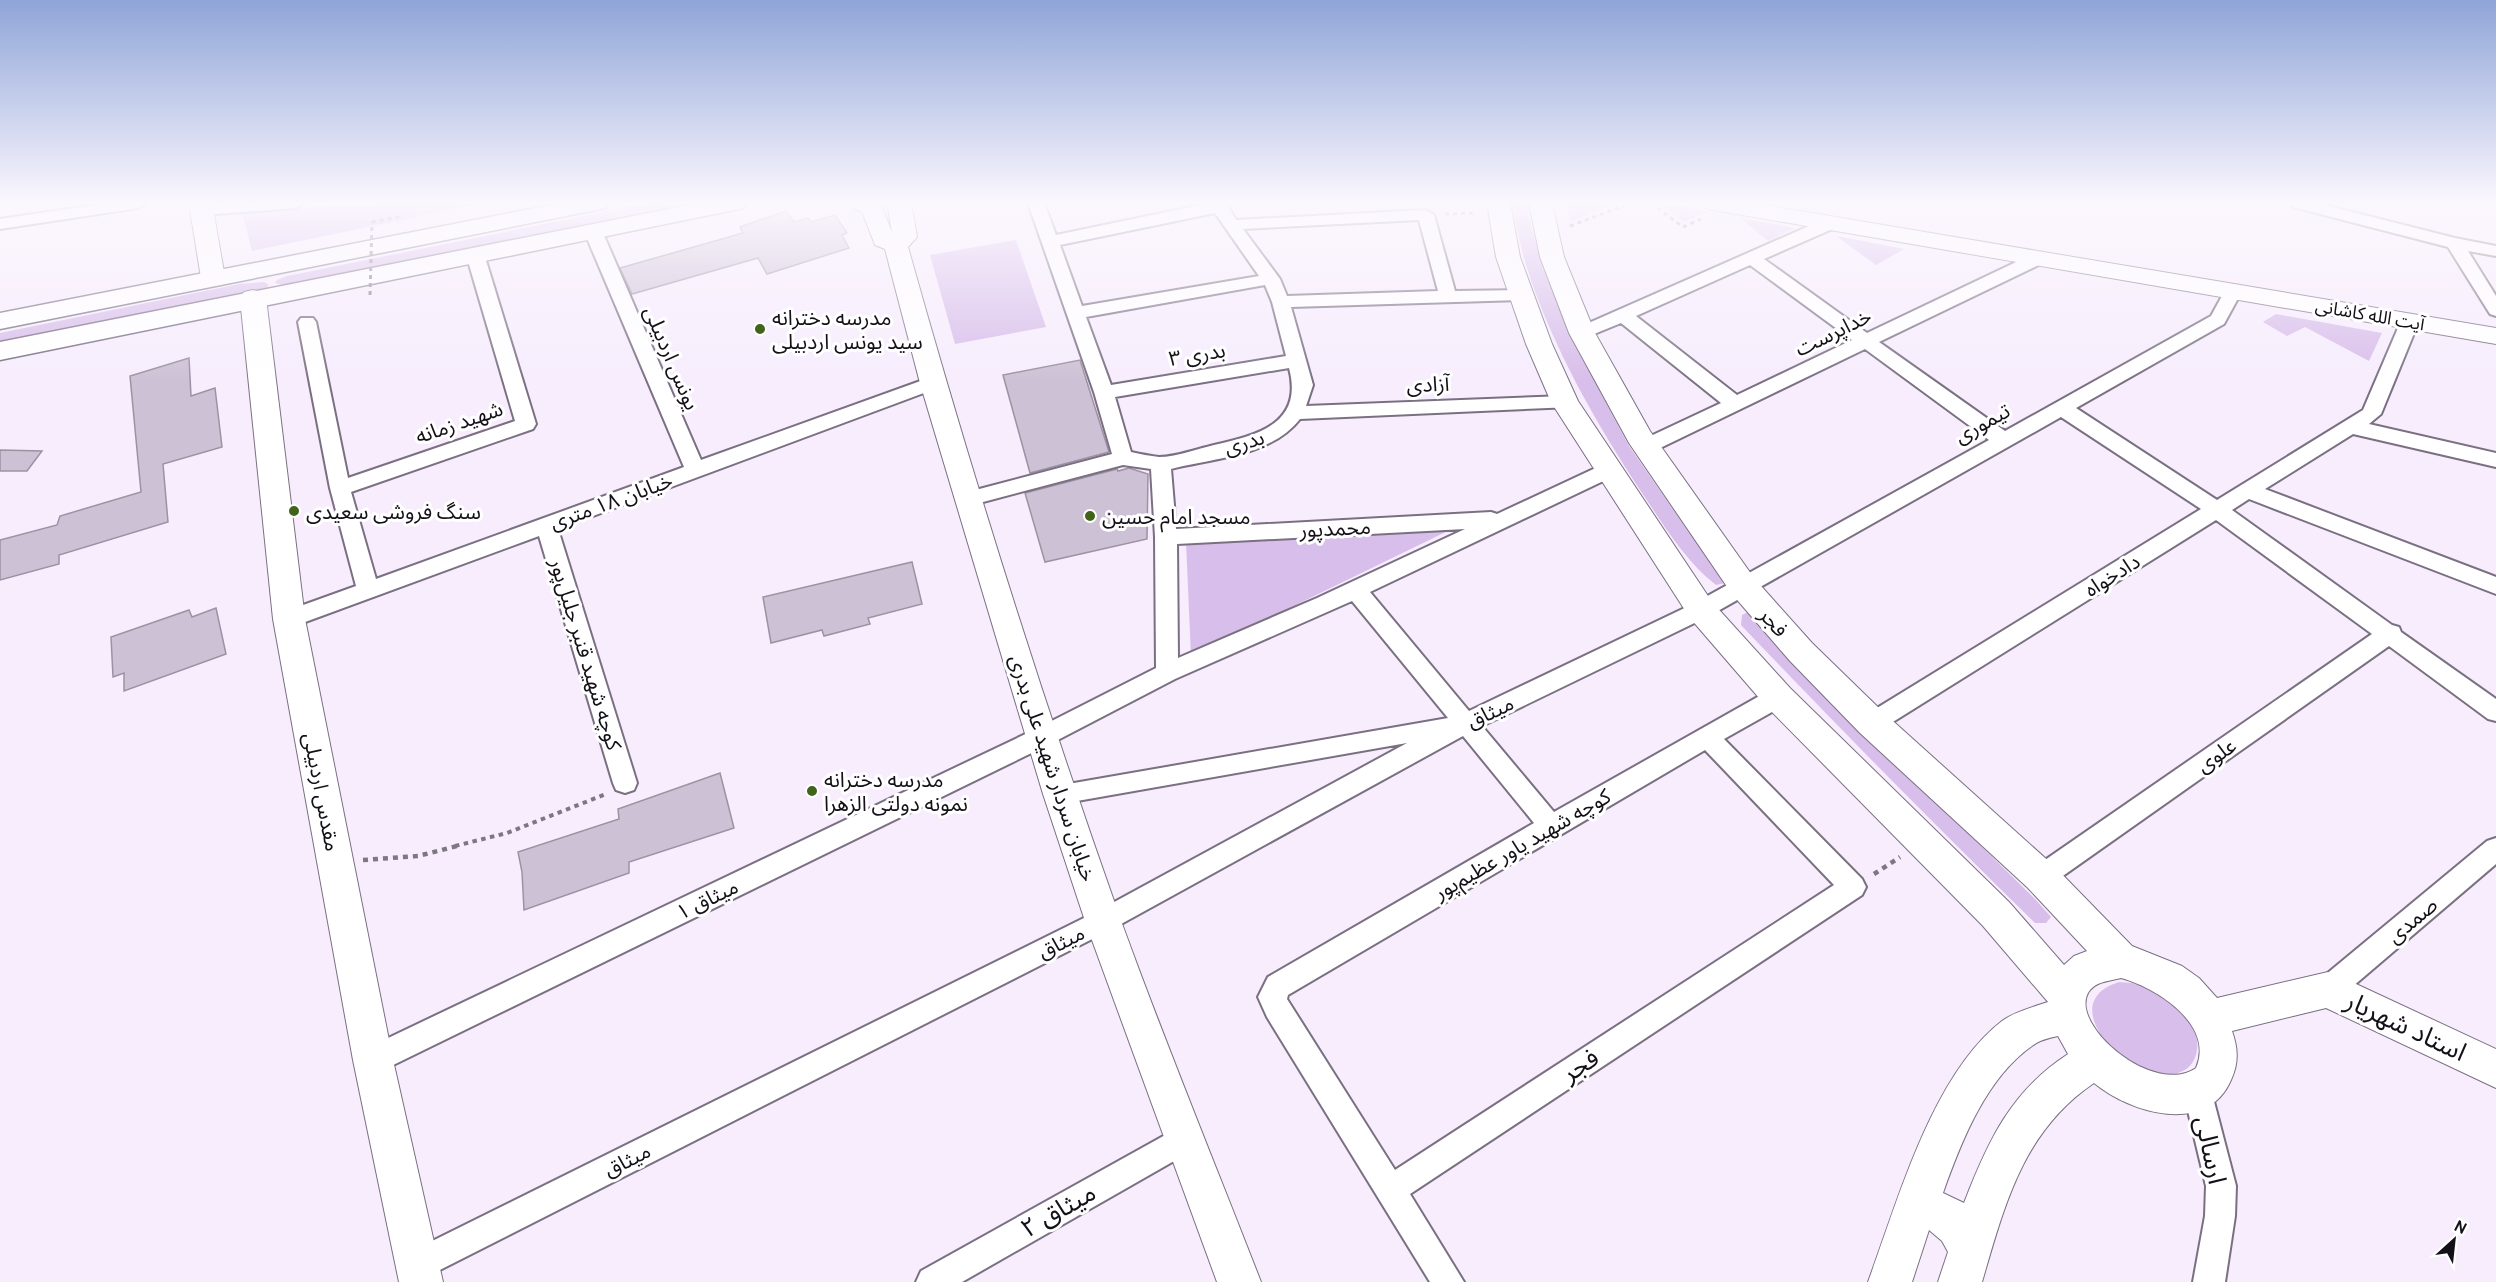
<svg xmlns="http://www.w3.org/2000/svg" width="2496" height="1282" font-family="Cabin,'Noto Sans Arabic',sans-serif">
  <style>
    .green { fill: #d8beea }
    .building { fill: #cdc1d5; stroke: #9d92a4; stroke-width: 1.5 }
    .lines { fill: none; stroke-linecap: round; stroke-linejoin: round }
    .street-casing { stroke: #7a7082; stroke-width: 4 }
    .secondary-casing { stroke: #7a7082; stroke-width: 2 }
    .primary-casing { stroke: #7a7082; stroke-width: 3 }
    .path-far2 { stroke: #7d7782; stroke-width: 3; stroke-dasharray: 4 4; stroke-linecap: butt }
    .path-far1 { stroke: #7d7782; stroke-width: 4; stroke-dasharray: 4.5 4.5; stroke-linecap: butt }
    .path { stroke: #7d7782; stroke-width: 4.5; stroke-dasharray: 5 5; stroke-linecap: butt }
    .street { fill: #fff; fill-rule: evenodd }
    .secondary { fill: #fff; fill-rule: evenodd }
    .primary { fill: #fff; fill-rule: evenodd }
    .path-bridge { stroke: #7d7782; stroke-width: 3; stroke-dasharray: 4 4; stroke-linecap: butt }
    .poi-dot { fill: #41641b; stroke: #fff; stroke-width: 2 }
    .labels { text-anchor: middle; dominant-baseline: central; stroke-width: 6; stroke-linejoin: round; paint-order: stroke }
    .far-street-label { font-size: 18px; fill: #141017; stroke: #fff }
    .poi-label { font-size: 21px; fill: #141017; stroke: #fff; text-anchor: start }
    .street-label { font-size: 21px; fill: #141017; stroke: #fff }
    .near-street-label { font-size: 26px; fill: #141017; stroke: #fff }
  </style>
  <rect width="100%" height="100%" fill="#f7edfd"/>
  <g class="green">
    <polygon points="377,203 484,203 252,251 242,212"/>
    <polygon points="648,203 693,203 283,285 275,283 277,280 287,276"/>
    <path d="M1511,203H1525L1542,266L1573,341L1629,446L1688,531L1727,577L1725,583L1716,585C1686,562 1665,527 1644,496C1597,425 1552,347 1526,265C1520,245 1516,223 1511,203Z"/>
    <polygon points="1565,203 1616,203 1572,221"/>
    <polygon points="1658,203 1710,211 1684,222"/>
    <polygon points="1739,217 1795,228 1768,241"/>
    <polygon points="1836,236 1904,249 1876,265"/>
    <polygon points="1016,240 1046,327 955,344 930,255"/>
    <polygon points="264,282 269,285 265,289 0,344 0,333 239,284"/>
    <polygon points="2276,314 2382,333 2369,361 2305,327 2287,336 2263,322"/>
    <polygon points="1456,527 1191,656 1186,542"/>
    <path d="M1750,611L1871,738L2036,900L2051,917L2046,923H2035C1935,825 1837,726 1741,625L1742,615Z"/>
    <path d="M2119,982C2135,983 2153,985 2167,996C2175,1003 2186,1014 2192,1023C2201,1040 2200,1067 2178,1073C2131,1086 2050,1003 2119,982Z"/>
  </g>
  <g class="building">
    <polygon points="786,211 794,222 808,218 811,222 835,215 847,233 842,235 849,248 767,274 758,258 632,294 620,268 743,233 740,227"/>
    <polygon points="189,358 191,396 215,388 222,447 163,464 168,522 59,555 59,564 0,580 0,540 57,525 60,516 141,492 130,376"/>
    <polygon points="1080,360 1109,452 1030,473 1003,375"/>
    <polygon points="0,450 42,451 27,471 0,471"/>
    <polygon points="1129,468 1148,474 1147,539 1045,562 1025,493 1117,469 1118,471"/>
    <polygon points="912,562 922,604 868,618 870,624 824,636 822,630 771,643 763,597"/>
    <polygon points="216,608 226,654 124,691 124,673 113,677 111,637 189,610 192,617"/>
    <polygon points="720,773 734,828 629,862 629,873 524,910 522,872 518,852 619,819 618,809"/>
  </g>
  <g class="lines">
    <g class="street-casing">
      <g id="street">
        <polygon points="108,203 146,203 138,208 0,229 0,219"/>
        <polygon points="235,203 304,203 296,208 202,215 194,210 202,205"/>
        <path d="M1028,203H1044L1056,235L1210,203H1226L1236,220L1426,210L1434,215L1455,291L1527,290L1530,294L1527,298L1521,300L1291,307L1313,385L1306,406L1565,396L1572,397L1575,402L1572,407L1300,419C1271,456 1215,458 1171,469L1176,529L1491,512L1497,514L1602,465L1609,463L1616,465L1619,470L1616,475L1370,592L1469,711L1693,604L1989,440L1865,349L1654,451L1647,453L1640,451L1637,446L1640,441L1721,403L1621,323L1582,339L1575,337L1573,333L1575,329L1825,219H1837L1839,223L1837,227L1764,259L1867,333L2033,254H2045L2048,258L2045,262L1879,342L2005,431L2211,316L2227,287H2239L2242,291L2224,324L2076,408L2217,500L2363,410L2401,321L2404,317H2416L2419,321L2381,414L2369,424L2496,453V467L2353,434L2265,489L2496,577V594L2249,499L2232,510L2392,625L2399,627L2401,632L2496,699V721L2488,719L2389,646L2050,885L2041,888L2032,885L2028,877L2032,869L2372,634L2216,520L1880,730L1872,733L1864,730L1860,723L1864,716L2201,509L2061,417L1709,616L1482,726L1554,812L1770,690L1778,688L1786,690L1790,697L1786,704L1724,739L1862,879L1866,887L1862,895L1410,1194L1464,1282H1430L1267,1017L1258,997L1268,977L1534,823L1463,736L1112,929L428,1276L417,1280L406,1276L402,1265L406,1254L1094,913L1407,743L1060,804L1051,801L1048,794L1051,787L1448,718L1352,601L1175,679L1050,744L383,1070L373,1074L363,1070L359,1060L363,1050L1034,730L1156,668L1155,537L1151,469L1123,465L968,506L961,504L958,499L961,494L968,492L1112,454L1094,392ZM1215,213L1259,276L1082,306L1060,245ZM1419,220L1438,291L1287,296L1280,279L1243,229ZM1750,265L1852,340L1737,395L1636,316ZM1265,285L1272,302L1286,356L1111,385L1086,317ZM1289,368C1304,424 1257,435 1214,445C1197,449 1176,457 1159,457C1150,456 1140,454 1131,452L1115,397ZM1465,529L1317,598L1178,658L1177,544ZM1705,750L1834,885L1395,1170L1287,999L1288,995Z"/>
        <polygon points="2291,203 2317,203 2455,238 2496,246 2496,256 2468,251 2496,296 2496,316 2490,314 2448,247 2293,207"/>
        <polygon points="593,226 599,227 602,231 701,460 926,379 933,377 940,379 943,383 940,387 558,529 637,783 634,790 625,793 616,790 613,783 539,536 297,625 289,628 281,625 278,619 281,613 356,586 330,488 298,322 301,318 313,318 316,322 348,478 515,421 466,254 469,250 481,250 484,254 536,424 533,429 351,492 376,579 684,467 584,231 587,227"/>
        <polygon points="2496,838 2496,864 2338,999 2328,1003 2318,999 2314,990 2318,981 2487,841"/>
        <polygon points="2197,1076 2207,1080 2211,1090 2236,1186 2235,1216 2225,1282 2193,1282 2205,1216 2206,1186 2183,1090 2187,1080"/>
        <polygon points="1185,1124 1195,1129 1200,1139 1195,1149 962,1282 916,1282 921,1271"/>
      </g>
    </g>
    <g class="secondary-casing">
      <g id="secondary">
        <polygon points="189,203 212,203 225,278 222,283 213,286 204,283 201,278"/>
        <path d="M850,203H880L892,232L887,203H911L917,237L908,247C971,472 1042,698 1120,918C1164,1040 1214,1161 1261,1282H1217L1085,921L1043,794L920,383L885,249L875,245L862,212L853,208Z"/>
        <path d="M1487,203H1510L1520,257L1552,344L1578,401L1712,602L1790,688L2009,902L2064,965L2074,956L2087,951L2028,888L1860,733L1790,661L1732,594L1629,443L1569,333L1540,257L1529,203H1552L1564,257L1595,333L1650,431L1754,578L1812,643L1884,713L2054,866L2132,946L2182,966L2199,978L2217,998L2328,972L2341,977L2496,1049V1088L2326,1008L2232,1031C2238,1048 2239,1063 2231,1080C2207,1136 2130,1113 2094,1083C2023,1131 2005,1204 1982,1282H1938L1948,1252L1942,1241L1929,1230L1912,1282H1868C1898,1201 1932,1075 2002,1021C2014,1012 2033,1007 2048,1002L1983,926L1766,706L1690,618L1551,402L1526,344L1496,257ZM2121,978C2155,987 2215,1024 2196,1068C2154,1097 2070,1026 2088,993C2095,981 2110,981 2121,978ZM2058,1036L2068,1054C2011,1091 1988,1141 1964,1203L1943,1193C1961,1142 1986,1078 2032,1046C2039,1040 2049,1038 2058,1036Z"/>
        <polygon points="1701,203 1752,203 2496,328 2496,344 1713,210 1705,208"/>
        <polygon points="253,290 262,292 266,298 305,619 393,1060 443,1282 399,1282 353,1060 273,619 240,298 244,292"/>
      </g>
    </g>
    <g class="primary-casing">
      <g id="primary">
        <polygon points="561,203 608,203 605,208 596,210 0,329 0,313"/>
        <polygon points="699,203 746,203 743,208 734,210 0,360 0,342"/>
      </g>
    </g>
    <g class="path-far2">
      <polyline points="1651,203 1683,227 1701,219"/>
      <polyline points="1445,214 1476,213"/>
      <polyline points="372,222 398,217 398,223"/>
      <polyline points="1570,226 1631,203"/>
    </g>
    <polyline class="path-far1" points="455,846 507,833 606,794"/>
    <g class="path">
      <polyline points="363,860 418,856 461,845"/>
      <polyline points="1874,874 1900,857"/>
    </g>
    <use href="#street" class="street"/>
    <use href="#secondary" class="secondary"/>
    <use href="#primary" class="primary"/>
    <polyline class="path-bridge" points="370,295 372,222"/>
  </g>
  <linearGradient id="sky" x2="0" y2="1"><stop stop-color="#8fa5d8"/><stop offset="0.53" stop-color="#fbf7fe"/><stop offset="1" stop-color="#fbf7fe" stop-opacity="0"/></linearGradient>
  <rect width="2496" height="382" fill="url(#sky)"/>
  <g class="poi-dot">
    <circle cx="760" cy="329" r="6"/>
    <circle cx="294" cy="511" r="6"/>
    <circle cx="1090" cy="516" r="6"/>
    <circle cx="812" cy="791" r="6"/>
  </g>
  <g class="labels">
    <g class="far-street-label">
      <text transform="translate(2370 315) rotate(10)">آیت الله کاشانی</text>
    </g>
    <g class="poi-label">
      <text x="772" y="317">مدرسه دخترانه<tspan x="772" dy="24">سید یونس اردبیلی</tspan></text>
      <text x="306" y="511">سنگ فروشی سعیدی</text>
      <text x="1102" y="516">مسجد امام حسین</text>
      <text x="824" y="779">مدرسه دخترانه<tspan x="824" dy="24">نمونه دولتی الزهرا</tspan></text>
    </g>
    <g class="street-label">
      <text transform="translate(1833 332) rotate(-26)">خداپرست</text>
      <text transform="translate(1197 354) rotate(-9)">بدری ۳</text>
      <text transform="translate(672 358) rotate(67)">یونس اردبیلی</text>
      <text transform="translate(1428 384) rotate(-2)">آزادی</text>
      <text transform="translate(459 422) rotate(-19)">شهید زمانه</text>
      <text transform="translate(1982 423) rotate(-29)">تیموری</text>
      <text transform="translate(1244 442) rotate(-17)">بدری</text>
      <text transform="translate(611 501) rotate(-20)">خیابان ۱۸ متری</text>
      <text transform="translate(1335 528) rotate(-3)">محمدپور</text>
      <text transform="translate(2112 575) rotate(-32)">دادخواه</text>
      <text transform="translate(1774 622) rotate(48)">فجر</text>
      <text transform="translate(586 654) rotate(73)">کوچه شهید قنبر جلیل‌پور</text>
      <text transform="translate(1490 712) rotate(-26)">میثاق</text>
      <text transform="translate(2216 755) rotate(-35)">علوی</text>
      <text transform="translate(1053 768) rotate(72)">خیابان سردار شهید علی بدری</text>
      <text transform="translate(322 792) rotate(79)">مقدس اردبیلی</text>
      <text transform="translate(1522 844) rotate(-30)">کوچه شهید یاور عظیم‌پور</text>
      <text transform="translate(707 899) rotate(-26)">میثاق ۱</text>
      <text transform="translate(2412 920) rotate(-40)">صمدی</text>
      <text transform="translate(1061 942) rotate(-27)">میثاق</text>
      <text transform="translate(627 1160) rotate(-27)">میثاق</text>
    </g>
    <g class="near-street-label">
      <text transform="translate(2406 1026) rotate(25)">استاد شهریار</text>
      <text transform="translate(1580 1065) rotate(-33)">فجر</text>
      <text transform="translate(2211 1150) rotate(78)">ارسالی</text>
      <text transform="translate(1058 1210) rotate(-30)">میثاق ۲</text>
    </g>
  </g>
  <g transform="translate(2454 1240) rotate(27)" stroke="#ffffff" stroke-width="4.5" paint-order="stroke">
  <path d="M0-4.5L10 22L0 15L-10 22Z" fill="#141017"/>
  <text y="-9" font-size="16" font-weight="bold" text-anchor="middle" fill="#141017">N</text>
  </g>
</svg>
